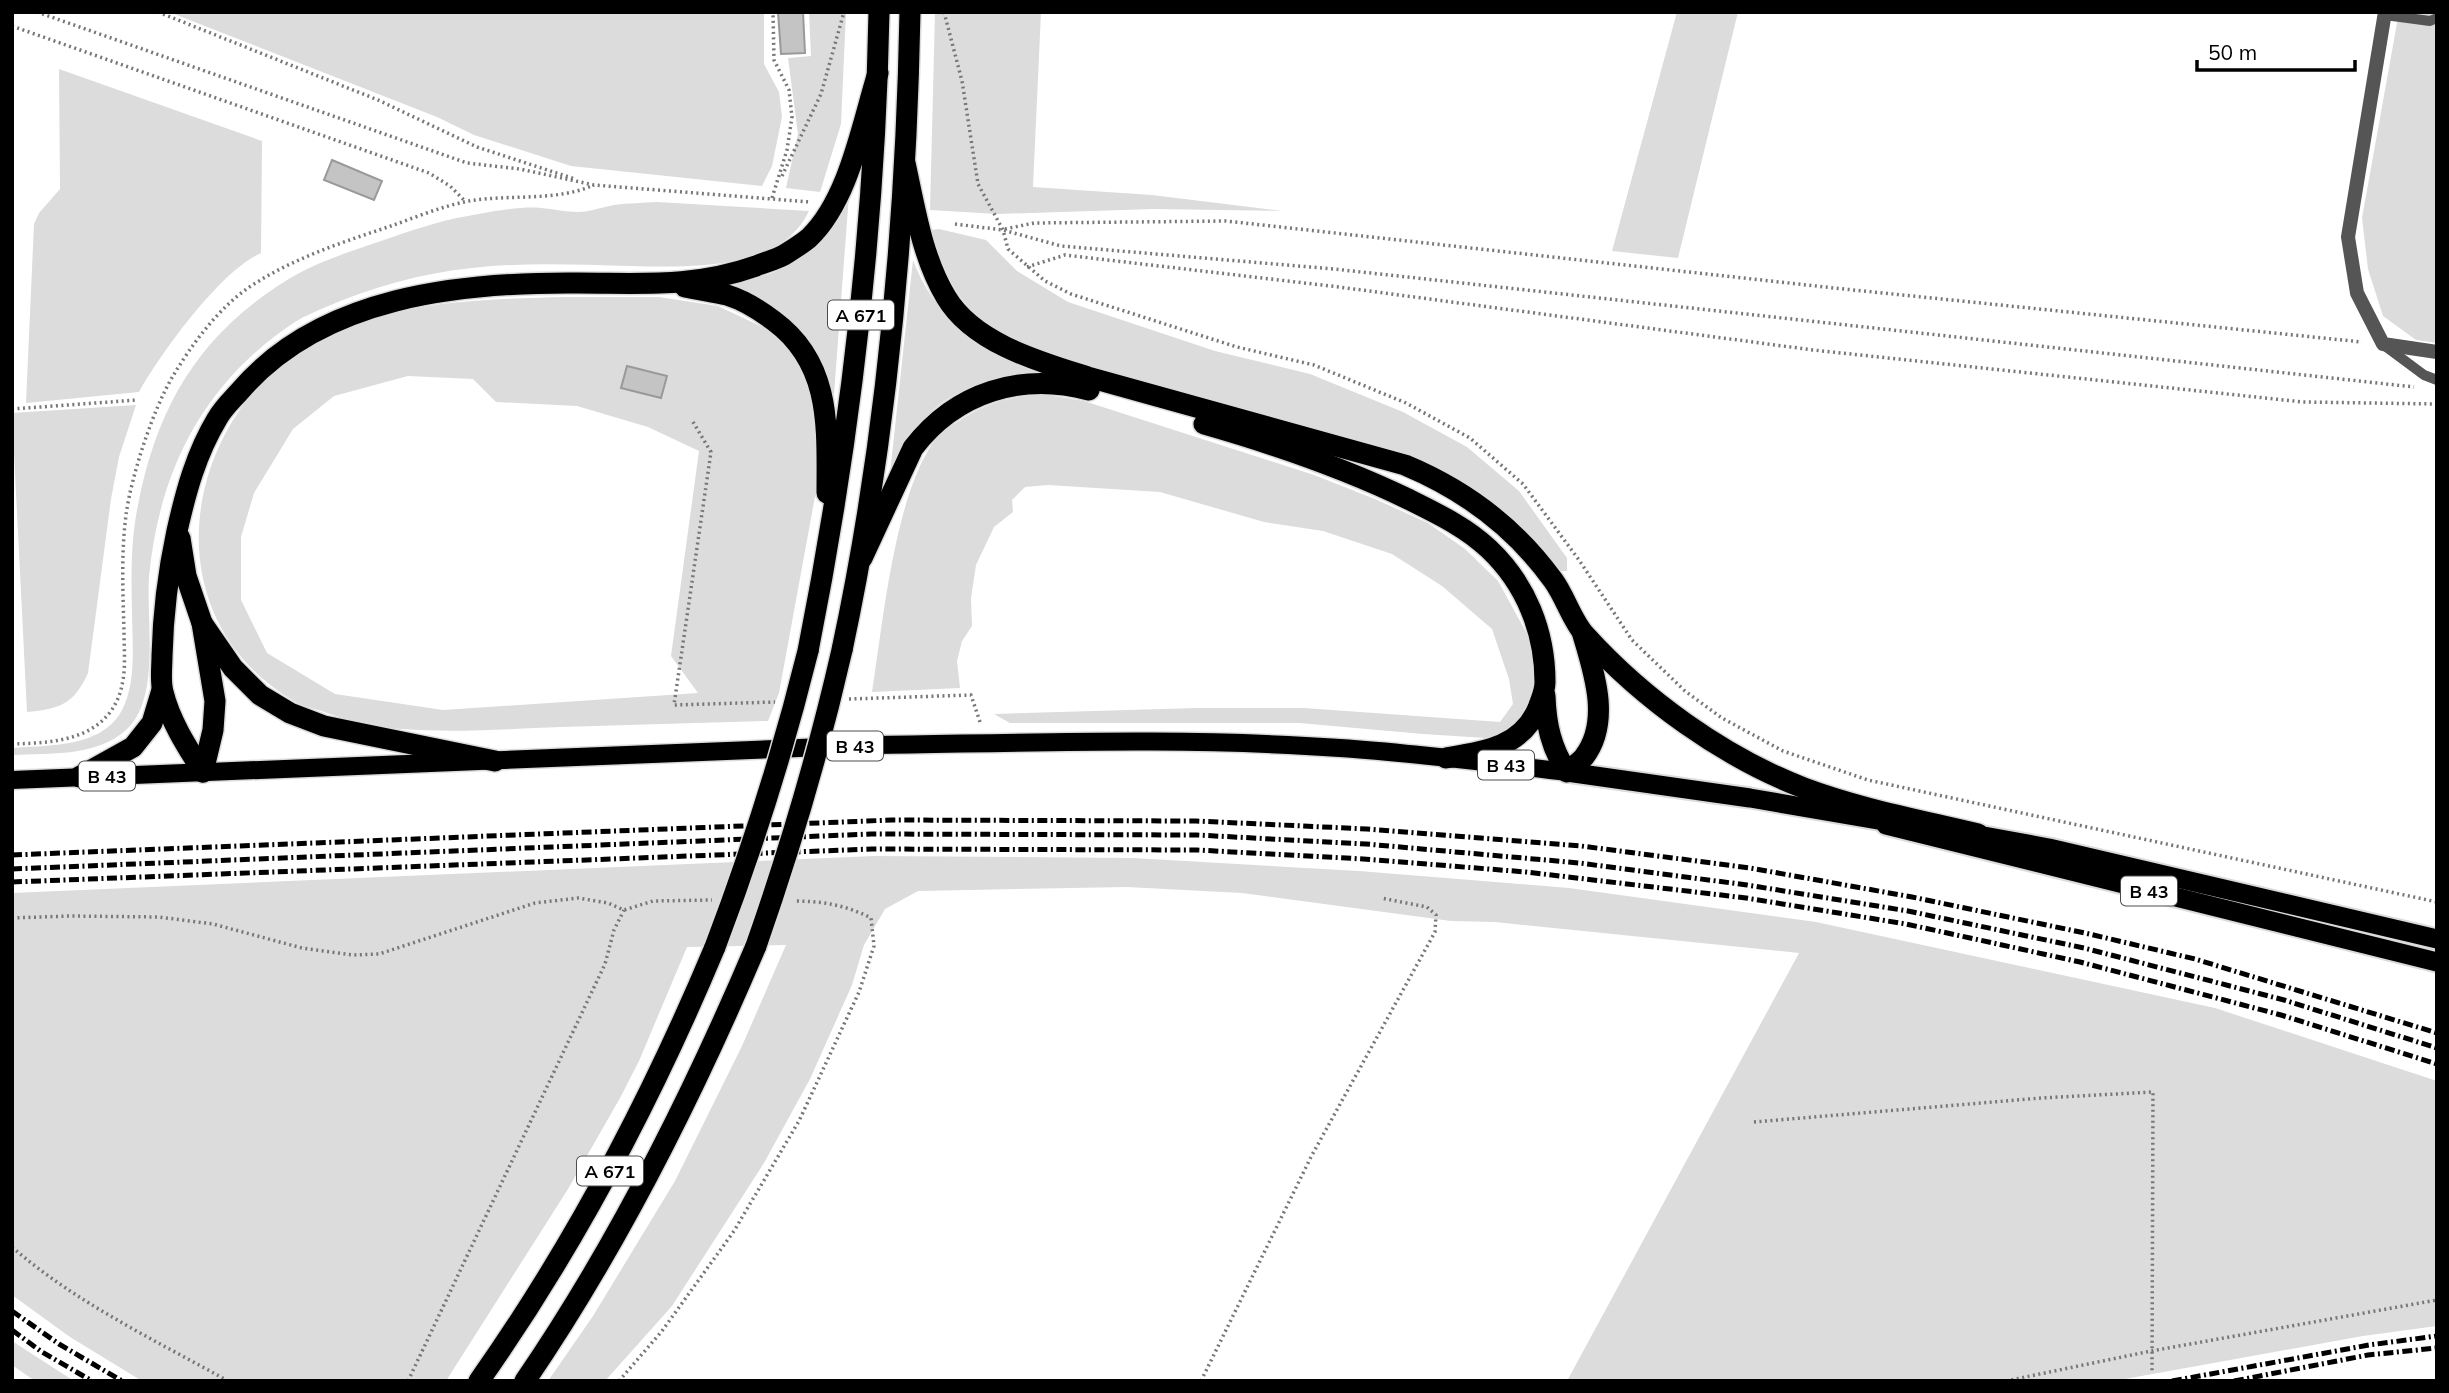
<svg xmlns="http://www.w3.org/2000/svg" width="2449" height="1393" font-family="Mulish,sans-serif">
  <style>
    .green { fill: #dcdcdc; fill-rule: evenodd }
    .building { fill: #c4c4c4; stroke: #999; stroke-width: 2 }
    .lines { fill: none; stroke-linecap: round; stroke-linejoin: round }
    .primary-casing { stroke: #dbdbdb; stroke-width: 21 }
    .trunk-casing { stroke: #dbdbdb; stroke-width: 23 }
    .motorway-casing { stroke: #dbdbdb; stroke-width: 24 }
    .path { stroke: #777; stroke-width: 3.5; stroke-dasharray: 2 3.5; stroke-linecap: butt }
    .service { stroke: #555; stroke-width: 10 }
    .minor { stroke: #555; stroke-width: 14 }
    .primary { stroke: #000; stroke-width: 18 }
    .trunk { stroke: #000; stroke-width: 19 }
    .motorway { stroke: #000; stroke-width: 21 }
    .rail { stroke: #000; stroke-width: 5; stroke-dasharray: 10 3.5 2 3.5; stroke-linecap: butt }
    .motorway-bridge-casing { stroke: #dbdbdb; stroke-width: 24; stroke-linecap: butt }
    .motorway-bridge { stroke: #000; stroke-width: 21 }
    .labels { text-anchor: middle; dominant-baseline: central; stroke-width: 5; stroke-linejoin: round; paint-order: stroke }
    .shield { fill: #fff; stroke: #4c4c4c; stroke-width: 2 }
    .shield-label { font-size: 18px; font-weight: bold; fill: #000 }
  </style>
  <rect width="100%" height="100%" fill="#fff"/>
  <g class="green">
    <polygon points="169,12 764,12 764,64 779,92 782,117 772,166 762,186 571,166 474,135 437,117"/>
    <polygon points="809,12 846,12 841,124 820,192 786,188 798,134 788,58 811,56"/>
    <polygon points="935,12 1041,12 1033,187 1152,195 1282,211 1153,209 997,214 930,210"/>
    <polygon points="1677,12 1738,12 1678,258 1612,251"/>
    <polygon points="2399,12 2437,12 2437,343 2416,340 2383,316 2368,269 2362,218"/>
    <path d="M59,69L262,141L261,253C220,271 161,353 139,392L26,403L34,224L39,213L60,189Z"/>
    <path d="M849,195L833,407C830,395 828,382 824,369C810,326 766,300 727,284C795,273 816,254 849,195Z"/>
    <path d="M657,202L809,211C799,233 778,249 754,256C715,268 672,267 631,266C578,265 525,262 472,268C422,273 372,287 326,307C315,312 304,316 295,322C204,382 159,470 149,577C146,620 161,699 126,730C96,757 50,753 12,755V748C49,745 102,748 122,710C137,681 132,642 132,610C131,576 131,538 138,505C157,407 198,336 284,282C313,263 349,252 381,241C410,231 438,221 468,216C489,212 520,206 541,208C554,209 566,212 578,212C590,212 602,207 614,205C628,203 643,203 657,202Z"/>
    <path d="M939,229L986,240L1017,271L1068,302L1215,351L1310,374L1403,412L1467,447L1519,491L1567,558V571H1558L1524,532L1481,494L1425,465L1046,357C976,321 954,308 931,230Z"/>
    <path d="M913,260C939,328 986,351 1050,376C992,379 939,384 909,442C901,458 895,476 888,492Z"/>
    <path d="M568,297H659L718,306L773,332L807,372L817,420L816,491L779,693L768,721C699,723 630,725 561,727C508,729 455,733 402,729C391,728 378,728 367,725C354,722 340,717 327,713C317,709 304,707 294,701C168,627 174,468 271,372C283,360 320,342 336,334C402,299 495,299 568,297ZM408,376L473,379L496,402L577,406L648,427L699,451L671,656L698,693L443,710L335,694L267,653L241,600V537L254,493L293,429L334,396Z"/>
    <path d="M1041,394L1084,401L1314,475L1375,499L1428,523L1465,549L1498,581L1532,643L1537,667L1536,697L1511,732L1486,738L1423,734L1299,723H1010L994,714L1197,708H1304L1500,722L1513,704L1509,679L1492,629L1442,586L1392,554L1323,531L1264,522L1160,492L1048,485L1025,487L1012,500L1013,512L994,527L976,565L971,598L972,626L962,641L957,661L960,688L872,692C883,624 895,486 939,435C943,430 951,426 956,423C985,403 1006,398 1041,394Z"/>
    <path d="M136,405L119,457L111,499L88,673C74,704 60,709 27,712L12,413Z"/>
    <polygon points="874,856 1133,858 1359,871 1569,888 1816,922 2215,1008 2437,1081 2437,1326 2363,1336 2114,1381 1567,1381 1799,953 1495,922 1451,921 1242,893 1127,887 918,891 885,909 864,945 852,985 810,1079 764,1163 672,1306 605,1381 548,1381 593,1316 675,1181 742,1046 786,945 687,947 639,1061 620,1098 568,1189 446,1381 142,1381 70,1337 12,1295 12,893"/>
    <polygon points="12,1341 74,1381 35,1381 12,1365"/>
  </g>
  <g class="building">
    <polygon points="778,12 803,12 805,53 781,54"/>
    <polygon points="332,160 382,181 374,200 324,180"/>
    <polygon points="627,366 667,376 661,398 621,388"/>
  </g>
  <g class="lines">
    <g class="primary-casing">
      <path id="primary" d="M12,780L874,745C1029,743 1185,737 1340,748C1416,753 1491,763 1567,772"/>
    </g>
    <g class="trunk-casing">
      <g id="trunk">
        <polyline points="1567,772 1750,798 1901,824"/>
        <polyline points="1886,825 2437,962"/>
        <polyline points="1962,832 2049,848 2437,939"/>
      </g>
    </g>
    <g class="motorway-casing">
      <g id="motorway">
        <path d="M905,163C915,208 922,257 946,297C973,343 1040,362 1088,377L1405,465C1465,490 1514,526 1553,580C1565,596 1572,621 1585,635C1643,699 1723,757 1804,788C1860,809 1920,820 1978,834"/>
        <path d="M685,287C699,290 713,292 727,295C743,300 761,311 774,321C832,364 827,428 827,493"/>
        <path d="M1204,424C1274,444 1342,467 1408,499C1436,513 1466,527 1489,549C1526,584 1545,632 1545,682C1545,692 1541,699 1538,708C1522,747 1483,752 1446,758"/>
        <polyline points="180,538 186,576 202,623 215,701 213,730 203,772"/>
        <path d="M862,558L913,448C956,392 1021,372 1089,390"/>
        <polyline points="202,623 233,668 260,695 290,713 324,726 495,761"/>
        <path d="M842,650C887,440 906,227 910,12"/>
        <path d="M808,651C850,440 875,228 879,12"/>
        <path d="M1545,696C1546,724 1551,748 1567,772C1572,767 1579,763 1584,757C1611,722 1594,672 1583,635"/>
        <path d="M203,772C187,747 170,721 163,692C160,681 162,667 162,656C163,613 168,573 177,531C186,491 196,454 217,419C223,408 232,400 240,391C321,296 461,282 578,283C642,283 694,288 756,266C765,262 775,260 784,255C792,250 802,244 809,238C849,200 862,124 878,73"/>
        <polyline points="79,777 133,747 152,723 162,690"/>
        <path d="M479,1381C575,1245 651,1100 715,947"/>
        <path d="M525,1381C618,1245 692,1097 756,946"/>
      </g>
    </g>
    <g class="path">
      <polyline points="37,12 467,163 520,169 594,185 810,202"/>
      <polyline points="158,12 378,100 477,147 575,179"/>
      <polyline points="944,12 962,81 978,184 1003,230 1008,249 1045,281 1071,294 1237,347 1314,365 1406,403 1470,438 1523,484 1579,560 1632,640 1685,691 1722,718 1783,751 1868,780 2437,902"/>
      <polyline points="12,26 429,173 450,186 466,202"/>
      <polyline points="782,176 821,94 844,12"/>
      <polyline points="772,198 787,150 792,117 789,90 774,60 773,12"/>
      <polyline points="955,224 1003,230 1061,246 1334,269 2414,387"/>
      <polyline points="1005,229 1034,223 1226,221 1834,288 2362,342"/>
      <polyline points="1027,267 1065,255 1339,287 1813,350 2303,402 2437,404"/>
      <polyline points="12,409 137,400"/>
      <polyline points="693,422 711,452 674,705 775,702"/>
      <polyline points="849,699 971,695 981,725"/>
      <path d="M12,744C44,743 83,742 106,717C114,709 120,696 122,685C126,668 124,649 124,632C123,593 121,554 126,515C131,477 153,409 173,376C192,344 218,309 248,288C291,259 340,243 388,227C414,218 442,206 469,201C510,194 556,202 594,185"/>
      <polyline points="12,918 70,916 159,917 213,924 302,948 352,955 379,954 535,903 578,898 608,903 624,910 653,901 712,900"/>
      <polyline points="1754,1122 2041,1098 2153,1092 2152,1371"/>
      <path d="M12,1247C76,1303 155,1340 228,1381"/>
      <polyline points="408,1381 605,964 614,930 624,910"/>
      <path d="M619,1381L662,1331L734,1231L799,1121L859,992L874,946L871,918C846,905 821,901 794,901"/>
      <polyline points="1201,1381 1312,1155 1435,932 1436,915 1427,907 1381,898"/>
      <polyline points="2006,1381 2151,1351 2437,1300"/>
    </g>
    <g class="service">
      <polyline points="2385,15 2430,21 2437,18"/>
      <polyline points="2385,346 2424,375 2437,380"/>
    </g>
    <polyline class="minor" points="2385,12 2348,237 2357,293 2383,344 2437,352"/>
    <use href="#primary" class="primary"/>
    <use href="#trunk" class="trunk"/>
    <use href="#motorway" class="motorway"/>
    <g class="rail">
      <polyline points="12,855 892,820 1196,821 1367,829 1581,846 1750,868 1912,897 2085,933 2195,959 2437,1033"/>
      <polyline points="12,869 871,834 1197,835 1366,844 1579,863 1747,885 1908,911 2084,948 2284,1000 2437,1048"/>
      <polyline points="12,882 872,849 1197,850 1363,859 1526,872 1746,898 1906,924 2080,962 2281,1015 2437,1064"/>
      <polyline points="12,1311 59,1344 122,1381"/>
      <polyline points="12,1330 42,1352 92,1381"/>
      <polyline points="2172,1381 2369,1345 2437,1336"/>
      <polyline points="2234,1381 2368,1355 2437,1348"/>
    </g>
    <g class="motorway-bridge-casing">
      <g id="motorway-bridge">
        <path d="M756,946C790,849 819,751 842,650"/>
        <path d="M715,947C752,850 783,752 808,651"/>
      </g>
    </g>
    <use href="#motorway-bridge" class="motorway-bridge"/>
  </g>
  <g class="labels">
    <g class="shield">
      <rect x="828" y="300.5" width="66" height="29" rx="5"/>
      <rect x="827" y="731.5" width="56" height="29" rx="5"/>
      <rect x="1478" y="750.5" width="56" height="29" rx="5"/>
      <rect x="79" y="761.5" width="56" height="29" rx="5"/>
      <rect x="2121" y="876.5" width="56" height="29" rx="5"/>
      <rect x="577" y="1156.5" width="66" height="29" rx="5"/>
    </g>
    <g class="shield-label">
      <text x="861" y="315">A 671</text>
      <text x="855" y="746">B 43</text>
      <text x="1506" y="765">B 43</text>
      <text x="107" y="776">B 43</text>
      <text x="2149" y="891">B 43</text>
      <text x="610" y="1171">A 671</text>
    </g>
  </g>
  <rect width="2449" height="1393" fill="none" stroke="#000000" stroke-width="28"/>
  <path d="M2197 60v10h158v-10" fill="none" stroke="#000000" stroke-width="3.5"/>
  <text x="2208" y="60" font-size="21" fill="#000000" stroke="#ffffff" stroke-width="5" paint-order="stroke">50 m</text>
</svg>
